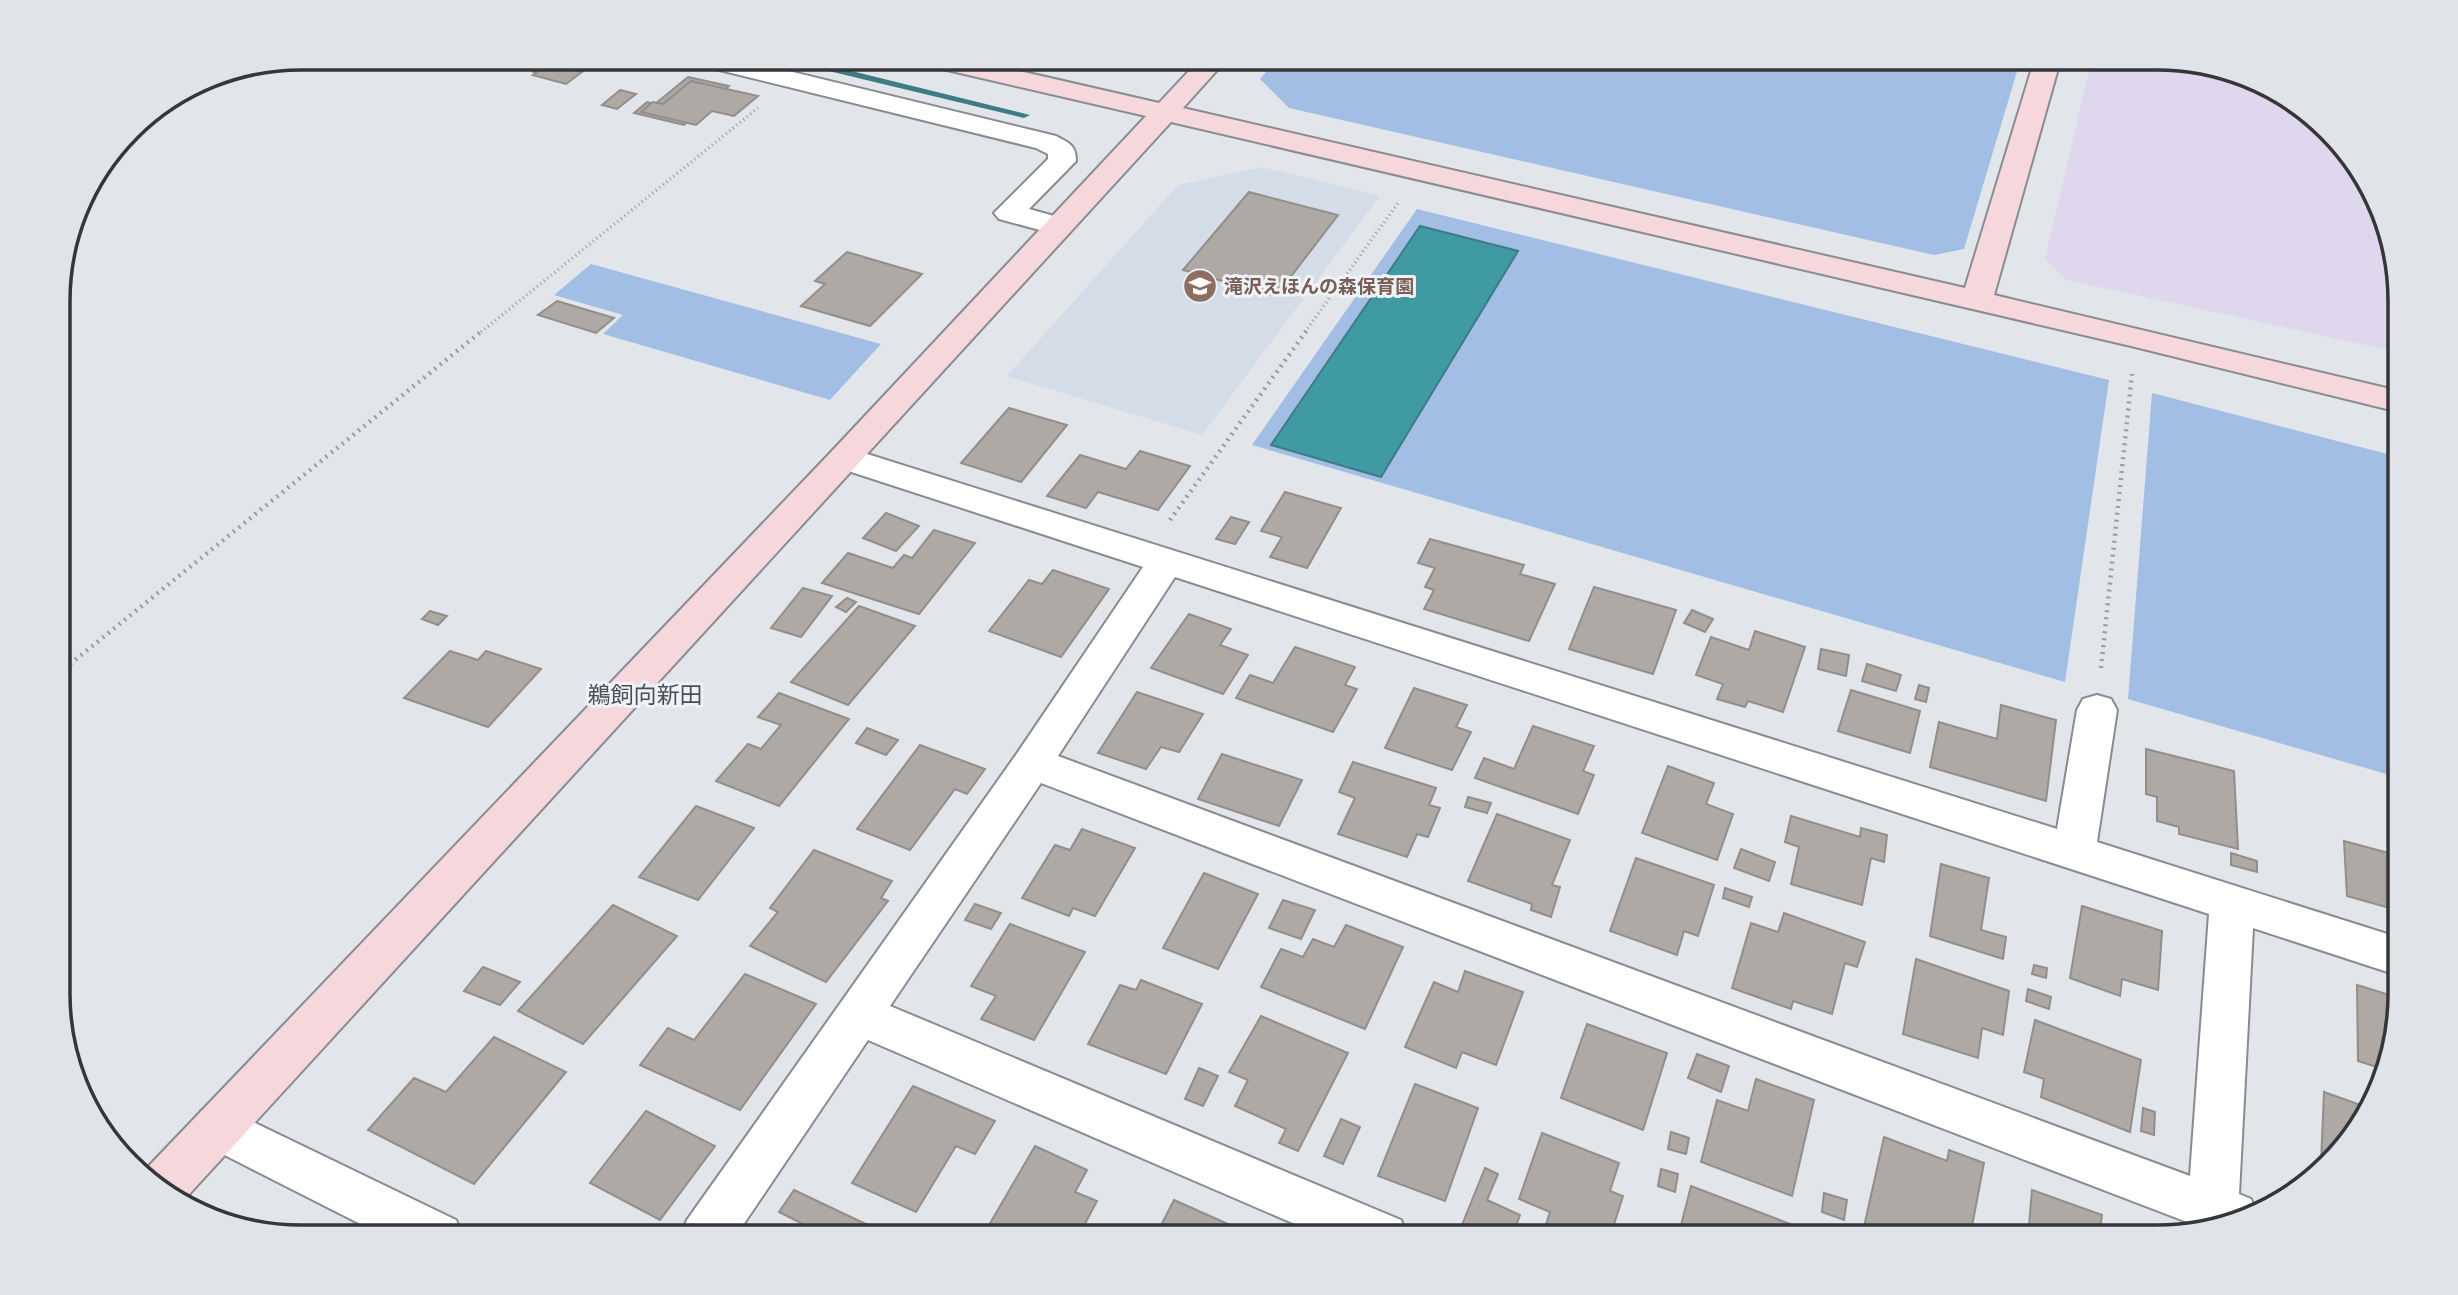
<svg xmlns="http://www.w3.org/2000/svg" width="2458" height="1295" font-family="Manrope,'Noto Sans JP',sans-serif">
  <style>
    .commercial { fill: #ded7ed }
    .built { fill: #d4dce7 }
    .green { fill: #a2bee4 }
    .water { fill: #409aa4; stroke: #3d7c84; stroke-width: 2 }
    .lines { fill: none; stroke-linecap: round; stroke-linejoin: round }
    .stream { fill: #3d7c84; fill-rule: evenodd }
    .building { fill: #aea9a5; stroke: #928e8a; stroke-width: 2 }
    .street-casing { stroke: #888c90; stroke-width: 4 }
    .secondary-casing { stroke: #888c90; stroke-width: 4 }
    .path-far1 { stroke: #999ca0; stroke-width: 3.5; stroke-dasharray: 1 3.5; stroke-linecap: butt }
    .path { stroke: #999ca0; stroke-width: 4.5; stroke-dasharray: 2 5; stroke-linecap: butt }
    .street { fill: #fff; fill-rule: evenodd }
    .secondary { fill: #f6d7dc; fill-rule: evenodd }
    .labels { text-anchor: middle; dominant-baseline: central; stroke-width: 6; stroke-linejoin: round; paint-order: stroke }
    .education-label { font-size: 19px; font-weight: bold; fill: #785e54; stroke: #eff3f8; text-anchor: start }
    .quarter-label { font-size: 23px; fill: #4b4e52; stroke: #eff3f8 }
    .rim { fill: none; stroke: #353638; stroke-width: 3.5 }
  </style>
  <rect width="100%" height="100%" fill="#e2e6eb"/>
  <polygon class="commercial" points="2092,58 2157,58 2265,83 2359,166 2398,270 2398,352 2067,280 2045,259"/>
  <polygon class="built" points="1262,167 1380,196 1202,435 1007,376 1178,185"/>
  <g class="green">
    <polygon points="1278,58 2021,58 1964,249 1934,255 1289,108 1260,79"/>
    <polygon points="1417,209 2109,380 2065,682 1252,445"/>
    <polygon points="591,264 881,344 830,400 603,334 623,315 554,295"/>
    <polygon points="2152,393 2399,457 2400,778 2128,699"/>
  </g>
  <polygon class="water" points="1420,226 1518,251 1381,477 1271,445"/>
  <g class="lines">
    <polygon class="stream" points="782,58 799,58 1030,115 1024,118 783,60"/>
  </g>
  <g class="building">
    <polygon points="551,60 583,67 567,80 534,72"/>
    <polygon points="550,64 582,72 566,84 533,75"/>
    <polygon points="688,77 729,86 684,125 634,113 647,102 655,104"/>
    <polygon points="691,81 758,96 734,116 712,111 696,125 641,112 653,102 663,104"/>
    <polygon points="620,90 636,94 617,109 602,105"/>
    <polygon points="1249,192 1338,215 1276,296 1183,270"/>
    <polygon points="847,252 922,274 870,326 801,306 825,284 815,281"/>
    <polygon points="557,301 614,318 596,333 538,315"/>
    <polygon points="1009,408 1067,425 1021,482 961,463"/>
    <polygon points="1140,451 1190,466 1158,510 1098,492 1086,508 1047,496 1080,455 1126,469"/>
    <polygon points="1285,492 1341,508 1307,568 1270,557 1282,537 1261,531"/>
    <polygon points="886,513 919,526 896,551 863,538"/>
    <polygon points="1231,517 1249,522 1235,544 1216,539"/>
    <polygon points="934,530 975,543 919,614 822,583 848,553 893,568 904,555 912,558"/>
    <polygon points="1430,539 1524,565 1520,574 1555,584 1529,641 1424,609 1434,590 1425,587 1435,568 1418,563"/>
    <polygon points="1053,570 1109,589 1061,657 989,631 1029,580 1042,584"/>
    <polygon points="1594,587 1676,610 1653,674 1569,649"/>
    <polygon points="803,588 832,596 801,637 771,628"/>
    <polygon points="847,598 856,602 846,612 836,607"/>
    <polygon points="859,606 915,626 848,705 791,682"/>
    <polygon points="1692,610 1713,619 1705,632 1684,623"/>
    <polygon points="430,611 447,616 438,625 422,619"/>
    <polygon points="1189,614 1231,629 1220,645 1248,655 1223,694 1151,668"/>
    <polygon points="1755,631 1805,647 1783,712 1748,701 1745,707 1717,699 1723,684 1696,675 1711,637 1749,650"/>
    <polygon points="1295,647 1355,667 1345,685 1357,689 1333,732 1236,698 1250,675 1273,683"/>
    <polygon points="1821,649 1849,655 1846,676 1818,669"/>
    <polygon points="450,651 478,660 486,651 541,669 488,727 404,698"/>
    <polygon points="1867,664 1901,675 1896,691 1862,681"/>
    <polygon points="1919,685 1929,688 1926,702 1915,699"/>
    <polygon points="1414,688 1467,705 1456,727 1471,732 1452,770 1385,748"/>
    <polygon points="1851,690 1920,711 1910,753 1838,731"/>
    <polygon points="1137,692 1203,714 1179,752 1161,747 1146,769 1098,753"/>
    <polygon points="779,693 849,719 779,806 716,781 748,744 761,749 781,725 758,717"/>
    <polygon points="2001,705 2056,720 2046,801 1930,767 1939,722 1997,739"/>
    <polygon points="1533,726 1594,746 1583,771 1594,775 1578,814 1475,778 1484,758 1514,769"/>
    <polygon points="867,728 898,740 886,755 856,743"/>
    <polygon points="920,745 985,769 967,794 955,789 910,850 857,829"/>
    <polygon points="2146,749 2234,771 2238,849 2179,834 2179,827 2157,821 2157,797 2146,794"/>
    <polygon points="1222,754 1302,780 1279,826 1198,799"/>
    <polygon points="1353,762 1436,788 1429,805 1440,808 1428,837 1417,834 1407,857 1338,834 1355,798 1339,792"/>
    <polygon points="1668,766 1714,783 1706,804 1733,814 1717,860 1642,833"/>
    <polygon points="1468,797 1491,803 1487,813 1465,807"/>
    <polygon points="696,806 754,828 698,900 639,877"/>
    <polygon points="1497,814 1570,840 1552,885 1560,887 1551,917 1531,910 1532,904 1468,881"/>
    <polygon points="1791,816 1860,837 1861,828 1887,835 1884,862 1871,858 1862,905 1791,884 1799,847 1785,842"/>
    <polygon points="1082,829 1135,848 1095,916 1073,908 1069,916 1022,898 1055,845 1070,850"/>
    <polygon points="2344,841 2400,856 2400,911 2347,896"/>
    <polygon points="1741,849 1775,862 1769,881 1734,868"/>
    <polygon points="814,850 892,881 881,898 888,901 826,982 750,946 778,912 770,908"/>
    <polygon points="2231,853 2257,861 2257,872 2231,865"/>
    <polygon points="1636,858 1714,885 1698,936 1684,931 1677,955 1610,931"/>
    <polygon points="1941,864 1989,878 1981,930 2006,937 2003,959 1930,936"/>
    <polygon points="1204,873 1258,894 1218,969 1163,948"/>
    <polygon points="1725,888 1752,897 1749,907 1723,898"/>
    <polygon points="1283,900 1315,910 1301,939 1269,928"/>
    <polygon points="975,904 1001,913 991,929 965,920"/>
    <polygon points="613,905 677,936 583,1044 518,1011"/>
    <polygon points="2082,906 2162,931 2158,990 2122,979 2120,996 2070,978"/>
    <polygon points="1784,913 1865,942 1857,967 1845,963 1832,1014 1793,1001 1791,1009 1732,988 1751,923 1778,932"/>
    <polygon points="1010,924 1085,952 1034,1040 981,1019 996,996 971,986"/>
    <polygon points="1346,925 1403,947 1365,1029 1261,987 1281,949 1303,957 1313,939 1334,947"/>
    <polygon points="1916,959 2009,991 2003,1035 1982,1028 1978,1058 1903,1034"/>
    <polygon points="2034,965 2047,968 2046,978 2032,974"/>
    <polygon points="483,967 520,982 500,1005 464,991"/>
    <polygon points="1465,971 1523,992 1496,1065 1462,1052 1456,1068 1405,1047 1434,982 1458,992"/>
    <polygon points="745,974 816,1004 740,1110 640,1065 668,1028 694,1040"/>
    <polygon points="1141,980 1202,1004 1166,1074 1088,1044 1120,985 1136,990"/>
    <polygon points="2357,985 2399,998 2383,1069 2358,1061"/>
    <polygon points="2028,989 2051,997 2049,1009 2026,1001"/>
    <polygon points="1261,1016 1348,1053 1298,1151 1279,1143 1286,1129 1235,1106 1248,1080 1229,1072"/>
    <polygon points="2035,1020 2141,1060 2130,1132 2041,1097 2044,1079 2024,1072"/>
    <polygon points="1587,1024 1667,1053 1643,1130 1561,1098"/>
    <polygon points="494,1037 566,1072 474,1184 368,1130 414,1078 446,1092"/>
    <polygon points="1697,1054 1729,1066 1721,1092 1688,1078"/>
    <polygon points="1199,1068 1218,1076 1203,1106 1185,1099"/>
    <polygon points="1756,1079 1814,1100 1792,1196 1701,1162 1717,1100 1748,1111"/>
    <polygon points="1415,1084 1478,1108 1445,1201 1378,1176"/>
    <polygon points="913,1086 995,1121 975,1154 956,1146 916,1212 852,1183"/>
    <polygon points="2324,1092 2369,1108 2321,1163"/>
    <polygon points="2143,1108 2155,1112 2154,1135 2141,1131"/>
    <polygon points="646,1111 715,1146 660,1220 590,1183"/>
    <polygon points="1341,1119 1360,1127 1343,1164 1324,1156"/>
    <polygon points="1671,1132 1689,1138 1686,1154 1668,1149"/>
    <polygon points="1542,1133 1619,1163 1610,1191 1623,1196 1610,1237 1542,1237 1550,1212 1519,1199"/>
    <polygon points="1884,1137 1947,1161 1949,1150 1984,1163 1970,1237 1889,1237 1864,1227"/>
    <polygon points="1035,1146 1087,1170 1075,1192 1097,1201 1078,1237 982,1237"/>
    <polygon points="1485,1168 1498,1174 1487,1200 1520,1215 1512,1237 1488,1237 1462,1225"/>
    <polygon points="1661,1169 1678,1174 1675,1192 1658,1186"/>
    <polygon points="1691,1186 1790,1224 1788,1237 1678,1237"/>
    <polygon points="794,1190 893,1237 810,1237 815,1230 779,1212"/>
    <polygon points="2032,1190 2102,1215 2099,1237 2028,1237"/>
    <polygon points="1824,1193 1847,1200 1844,1220 1822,1212"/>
    <polygon points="1174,1200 1257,1237 1155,1237"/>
  </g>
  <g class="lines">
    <g class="street-casing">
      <g id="street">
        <path d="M691,58H735L1056,136C1069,143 1076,145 1076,161L1029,209L1068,220L1073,226L1068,232L1058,235L999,219L994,213L1048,159V154L1036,148L695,64Z"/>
        <path d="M845,447L2057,829L2077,710L2083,699L2097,695L2111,699L2117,710L2097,842L2400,938V976L2253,928L2239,1194L2251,1199L2255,1209L2190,1231L2187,1222L1041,783L890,1006L1401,1220L1408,1237H1325L868,1040L735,1237H680L687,1220L1018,752L1143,567L833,466L828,458L833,450ZM1175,577L2209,914L2190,1176L1058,756Z"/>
        <polygon points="218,1105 456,1220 463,1237 386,1237 201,1143 194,1127 201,1111"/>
      </g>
    </g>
    <g class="secondary-casing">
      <polygon id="secondary" points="917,58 963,58 1159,103 1201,58 1228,58 1183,108 1965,288 2035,58 2061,58 1994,295 2399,391 2399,412 2131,346 1171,122 182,1202 146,1169 833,450 1146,116 921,64"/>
    </g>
    <g class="path-far1">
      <polyline points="481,332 758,108"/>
      <polyline points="1305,332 1398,203"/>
    </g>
    <g class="path">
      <polyline points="1170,520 1307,330"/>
      <polyline points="2101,668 2132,374"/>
      <polyline points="59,673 483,330"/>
    </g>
    <use href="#street" class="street"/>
    <use href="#secondary" class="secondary"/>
  </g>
  <defs>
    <g id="school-disc" transform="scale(1.75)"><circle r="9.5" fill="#8d6e63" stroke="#eff3f8"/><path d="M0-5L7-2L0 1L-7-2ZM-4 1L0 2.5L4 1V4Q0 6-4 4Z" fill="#fff"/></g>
  </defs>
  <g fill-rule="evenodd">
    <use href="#school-disc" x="1200" y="286"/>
  </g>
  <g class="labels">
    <g class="education-label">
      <text x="1224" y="286">滝沢えほんの森保育園</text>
    </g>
    <g class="quarter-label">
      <text x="645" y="694">鵜飼向新田</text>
    </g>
  </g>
  <path d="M0 0H2458V1295H0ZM301 70H2157A231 231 0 0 1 2388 301V994A231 231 0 0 1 2157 1225H301A231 231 0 0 1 70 994V301A231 231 0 0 1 301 70Z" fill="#e0e4e9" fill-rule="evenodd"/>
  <path class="rim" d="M301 70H2157A231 231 0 0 1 2388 301V994A231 231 0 0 1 2157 1225H301A231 231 0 0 1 70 994V301A231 231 0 0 1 301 70Z"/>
</svg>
